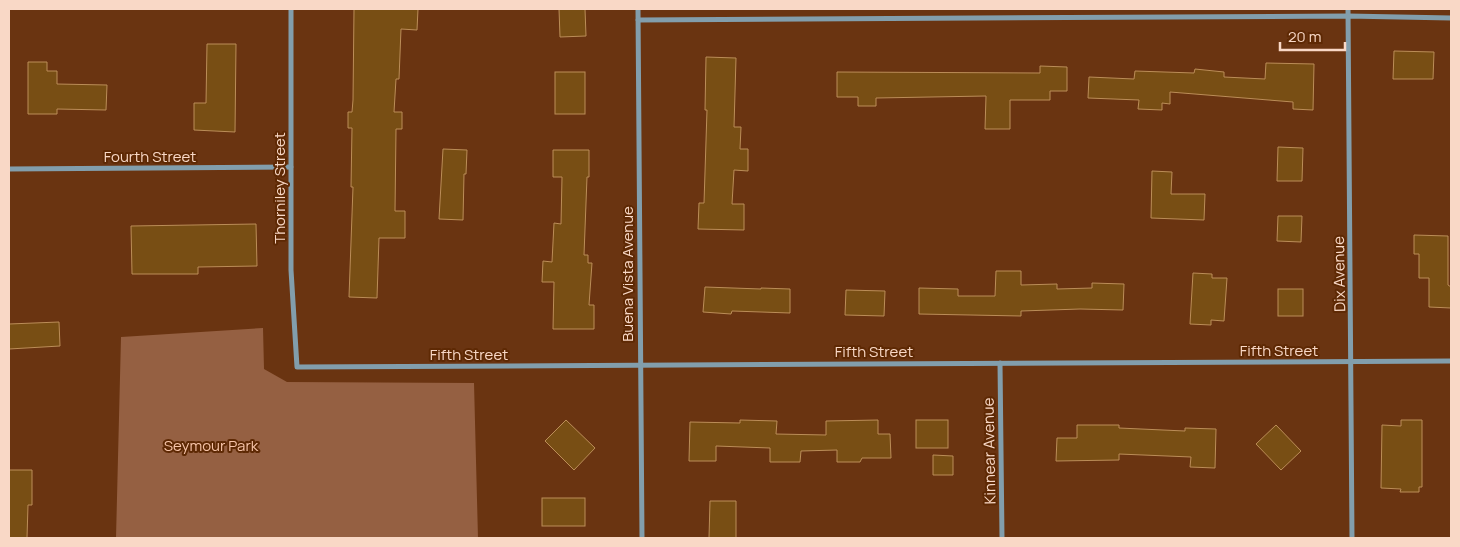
<svg xmlns="http://www.w3.org/2000/svg" width="1460" height="547" font-family="Manrope,sans-serif">
  <style>
    .green { fill: #956042 }
    .building { fill: #784e14; stroke: #bb8d58 }
    .lines { fill: none; stroke-linecap: round; stroke-linejoin: round }
    .street { stroke: #829eac; stroke-width: 5 }
    .labels { text-anchor: middle; dominant-baseline: central; stroke-width: 4; stroke-linejoin: round; paint-order: stroke }
    .street-label { font-size: 15px; fill: #f9d8c6; stroke: #5e2904 }
    .park-label { font-size: 15px; fill: #f6c4a9; stroke: #5e2904 }
  </style>
  <rect width="100%" height="100%" fill="#6a3411"/>
  <polygon class="green" points="263,328 264,369 287,382 474,383 478,538 116,538 121,337"/>
  <g class="building">
    <polygon points="354,9 418,9 417,30 401,29 399,79 396,79 394,112 402,112 402,129 396,129 395,211 405,211 405,238 379,238 377,298 349,297 353,187 351,187 352,128 348,128 348,112 352,112 353,100"/>
    <polygon points="559,9 585,9 586,36 560,37"/>
    <polygon points="207,44 236,44 235,132 194,130 194,103 206,103"/>
    <polygon points="1394,51 1434,52 1433,79 1393,79"/>
    <polygon points="706,57 736,58 734,127 741,127 740,149 748,149 748,171 734,170 732,204 744,204 744,230 698,229 699,203 704,203 707,110 705,110"/>
    <polygon points="28,62 47,62 47,71 57,71 57,84 107,85 106,110 57,109 57,114 28,114"/>
    <polygon points="1266,63 1314,64 1313,110 1293,109 1293,102 1170,92 1170,104 1162,103 1162,110 1138,109 1139,100 1088,98 1089,77 1134,79 1135,71 1194,73 1195,69 1224,72 1224,77 1265,79"/>
    <polygon points="1040,66 1067,67 1067,91 1050,91 1050,100 1010,100 1010,129 985,129 986,96 876,98 876,106 858,106 858,97 837,97 837,72 1040,73"/>
    <rect x="555" y="72" width="30" height="42"/>
    <polygon points="1278,147 1303,148 1302,181 1277,181"/>
    <polygon points="443,149 467,150 466,174 464,174 463,220 439,219"/>
    <polygon points="553,150 589,150 589,177 587,177 584,255 588,255 588,263 592,263 589,305 594,305 594,329 553,329 554,282 542,282 543,261 552,262 554,223 561,224 562,177 553,177"/>
    <polygon points="1152,171 1172,172 1171,194 1205,194 1204,220 1151,218"/>
    <polygon points="1278,216 1302,216 1301,242 1277,241"/>
    <polygon points="256,224 257,266 198,267 198,274 132,274 131,226"/>
    <polygon points="1414,235 1448,236 1448,285 1451,287 1451,308 1429,307 1429,278 1419,278 1419,254 1414,254"/>
    <polygon points="996,271 1021,271 1021,285 1057,284 1057,289 1092,288 1092,283 1124,284 1123,310 1080,309 1021,311 1021,316 919,314 919,288 958,289 958,296 995,296"/>
    <polygon points="1193,273 1212,274 1212,278 1227,278 1224,321 1211,320 1211,325 1190,324"/>
    <polygon points="705,287 761,289 761,288 790,289 790,313 732,311 731,314 703,312"/>
    <rect x="1278" y="289" width="25" height="27"/>
    <polygon points="846,290 885,291 884,316 845,315"/>
    <polygon points="59,322 60,346 9,349 9,324"/>
    <polygon points="566,420 595,448 574,470 545,441"/>
    <polygon points="740,420 777,421 776,434 826,435 826,421 878,420 878,434 890,434 891,458 862,458 860,462 837,462 837,450 801,451 800,462 770,462 770,448 716,446 716,461 689,461 690,422 740,423"/>
    <rect x="916" y="420" width="32" height="28"/>
    <polygon points="1401,420 1422,420 1422,487 1419,487 1419,492 1400,492 1401,489 1381,488 1382,425 1401,426"/>
    <polygon points="1077,425 1119,425 1119,428 1185,431 1185,428 1216,429 1215,468 1190,467 1191,457 1119,454 1119,460 1056,461 1057,438 1077,438"/>
    <polygon points="1276,425 1301,451 1281,470 1256,444"/>
    <polygon points="933,455 953,456 953,475 933,475"/>
    <polygon points="9,470 32,470 32,505 28,505 27,538 9,538"/>
    <rect x="542" y="498" width="43" height="28"/>
    <polygon points="710,501 736,501 736,538 709,538"/>
  </g>
  <g class="lines">
    <g class="street">
      <polyline points="291,9 291,270 297,367 1451,361"/>
      <polyline points="638,9 642,538"/>
      <polyline points="1348,9 1352,538"/>
      <polyline points="638,20 1348,16 1451,18"/>
      <polyline points="9,169 291,167"/>
      <polyline points="1000,363 1002,538"/>
    </g>
  </g>
  <g class="labels">
    <g class="street-label">
      <text x="150" y="156">Fourth Street</text>
      <text transform="translate(279 188) rotate(-90)">Thorniley Street</text>
      <text transform="translate(627 274) rotate(-90)">Buena Vista Avenue</text>
      <text transform="translate(1339 274) rotate(-91)">Dix Avenue</text>
      <text x="1279" y="350">Fifth Street</text>
      <text x="874" y="351">Fifth Street</text>
      <text x="469" y="354">Fifth Street</text>
      <text transform="translate(989 451) rotate(-91)">Kinnear Avenue</text>
    </g>
    <g class="park-label">
      <text x="211" y="445">Seymour Park</text>
    </g>
  </g>
  <rect width="1460" height="547" fill="none" stroke="#f9d8c6" stroke-width="20"/>
  <path d="M1280 42v8h65v-8" fill="none" stroke="#f9d8c6" stroke-width="2.5"/>
  <text x="1288" y="42" font-size="15" fill="#f9d8c6" stroke="#5e2904" stroke-width="4" paint-order="stroke">20 m</text>
</svg>
